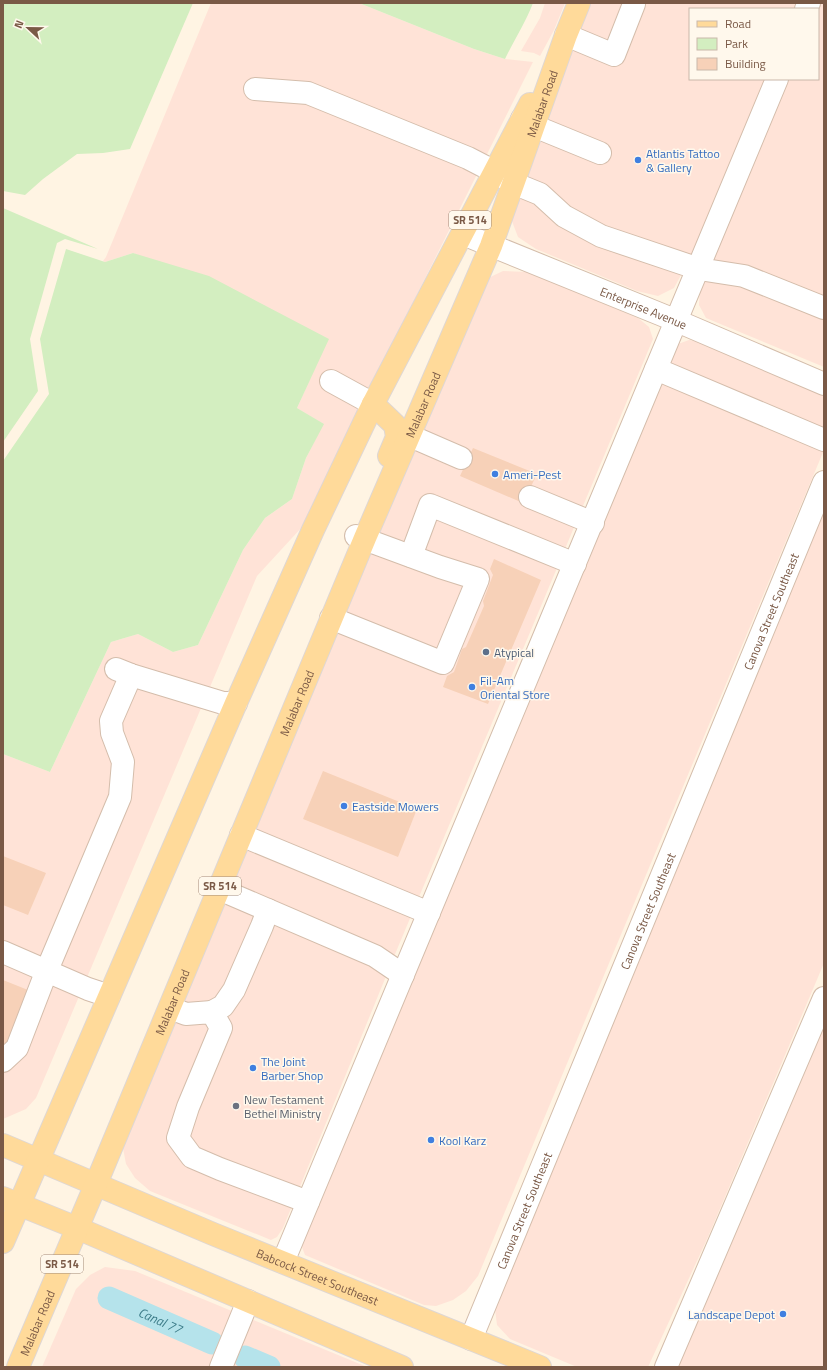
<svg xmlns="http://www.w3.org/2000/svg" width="827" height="1370" font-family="'Titillium Web',sans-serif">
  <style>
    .commercial { fill: #ffe3d7 }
    .green { fill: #d3eec0 }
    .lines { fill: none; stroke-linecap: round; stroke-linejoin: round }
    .canal { stroke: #b5e3eb; stroke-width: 23 }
    .building { fill: #f7d1b8 }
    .minor-casing { stroke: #d4bdab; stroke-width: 24 }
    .major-casing { stroke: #dfd7d3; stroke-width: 24 }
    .minor { stroke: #fff; stroke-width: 22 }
    .major { stroke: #ffda9a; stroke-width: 22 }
    .shop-dot { fill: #3f7fe0; stroke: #fff8ec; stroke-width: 1.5 }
    .service-dot { fill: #5c6f8a; stroke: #fff8ec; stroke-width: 1.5 }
    .worship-dot { fill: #6b7280; stroke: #fff8ec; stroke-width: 1.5 }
    .labels { text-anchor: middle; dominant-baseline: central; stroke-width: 3; stroke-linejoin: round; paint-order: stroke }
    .shield { fill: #fff8ec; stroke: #a28978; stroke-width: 1 }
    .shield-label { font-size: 11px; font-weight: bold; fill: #7a5946 }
    .street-label { font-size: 12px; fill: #7a5946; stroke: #fff8ec }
    .shop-label { font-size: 12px; fill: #366cbe; stroke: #fff8ec; text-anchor: start }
    .service-label { font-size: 12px; fill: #4e5e75; stroke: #fff8ec; text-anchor: start }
    .worship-label { font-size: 12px; fill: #5b616d; stroke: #fff8ec; text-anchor: start }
    .water-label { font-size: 13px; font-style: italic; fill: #3b7b88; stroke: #fff8ec }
  </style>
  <rect width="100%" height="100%" fill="#fff4e3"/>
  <g class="commercial">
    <polygon points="211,3 359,3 474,49 505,59 533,62 310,509 303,526 257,576 36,1098 26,1109 3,1119 3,754 50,772 111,642 138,634 173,652 198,645 243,550 265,518 292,499 306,458 323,424 297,408 328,339 133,253 105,262 103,261 106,257"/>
    <polygon points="545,3 565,3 554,30 540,56 534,53 521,51 540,18"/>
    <polygon points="587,3 798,3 796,9 690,9 690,79 766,79 695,249 674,288 658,296 637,291 536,249 518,237 510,216"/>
    <polygon points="820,3 824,3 824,367 706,318 699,305 700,287 788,79 818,79 818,9"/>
    <polygon points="503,271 528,272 638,318 649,327 653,339 398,947 283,1228 277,1237 271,1240 150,1191 135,1178 126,1164 123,1148 480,282"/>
    <polygon points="689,340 697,341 820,392 824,396 824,450 478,1276 466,1291 453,1300 436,1306 424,1305 305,1255 302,1247 304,1232 671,353 678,344"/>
    <polygon points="824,504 824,963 708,1237 648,1367 577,1367 510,1339 497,1325 494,1301"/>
    <polygon points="824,1010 824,1367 672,1367"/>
    <polygon points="105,1267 135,1271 367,1367 42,1367 76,1289 90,1275"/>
  </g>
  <g class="green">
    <polygon points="3,3 193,3 130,149 103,153 77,154 43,179 25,195 3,191"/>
    <path d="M359,3H533C526,22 514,40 505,59L474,49Z"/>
    <polygon points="3,208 98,249 65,239 57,243 30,339 38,391 3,442"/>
    <polygon points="66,249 105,262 133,253 209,276 329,339 297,408 324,424 306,458 292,499 265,518 243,550 198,645 173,652 138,634 111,642 50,772 3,754 3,461 49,394 40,339"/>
  </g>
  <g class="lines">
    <g class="canal">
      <path id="s1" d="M109,1298L212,1343"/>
      <polyline points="245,1357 269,1367"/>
    </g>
  </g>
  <g class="building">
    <polygon points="473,448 537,474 523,503 460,476"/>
    <polygon points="494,559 541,580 488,704 443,687 447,676 454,672 462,649 466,647 484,606 483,601 493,575 490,569"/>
    <polygon points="323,771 417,809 398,857 303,819"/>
    <polygon points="3,856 46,873 28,915 3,905"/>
    <polygon points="3,980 28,990 6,1044 3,1043"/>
  </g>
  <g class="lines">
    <g class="minor-casing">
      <g id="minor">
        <polyline points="806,9 809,3"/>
        <polyline points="566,35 614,55 634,4"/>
        <polyline points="255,89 308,93 468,158 495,172 513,183 540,194 564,216 601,236 699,269 744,276 824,308"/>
        <polyline points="522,119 534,126 600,153"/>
        <path id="s2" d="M463,234L677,321L824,384"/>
        <polyline points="656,369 824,440"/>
        <polyline points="331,381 373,404"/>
        <polyline points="408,435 461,458"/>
        <polyline points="530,497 593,523"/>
        <polyline points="411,556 430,505 575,564"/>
        <polyline points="331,618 443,663 478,579 440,567 356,536"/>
        <polyline points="116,669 131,675 223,703 236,703"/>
        <polyline points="241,835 429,913"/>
        <polyline points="219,889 375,956 403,975"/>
        <polyline points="3,952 88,989 109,996"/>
        <polyline points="170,1008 186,1014 212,1012 221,1028 188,1107 178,1138 192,1157 220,1169 308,1202"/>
        <polyline points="212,1012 223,1006 234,990 262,926 268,910"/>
        <polyline points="3,1061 17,1048 47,970 120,797 123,762 112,733 111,721 131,675"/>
        <polyline points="283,1262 777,79"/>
        <path id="s3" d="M471,1339L824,482"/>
        <polyline points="221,1367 248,1301"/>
        <polyline points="666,1367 824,998"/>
      </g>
    </g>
    <g class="major-casing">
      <g id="major">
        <polyline points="373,404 395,425 397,437 389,456"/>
        <path id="s4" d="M3,1145L213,1234L540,1367"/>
        <polyline points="3,1198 77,1228 402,1367"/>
        <polyline points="3,1242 236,703 313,530 373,404 530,104"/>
        <path id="s5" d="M18,1367L96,1184L365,538L491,246L566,35L579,3"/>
      </g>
    </g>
    <use href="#minor" class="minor"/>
    <use href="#major" class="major"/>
  </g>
  <g class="shop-dot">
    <circle cx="638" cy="160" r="4"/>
    <circle cx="495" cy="474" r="4"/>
    <circle cx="472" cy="687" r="4"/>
    <circle cx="344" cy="806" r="4"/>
    <circle cx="253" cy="1068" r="4"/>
    <circle cx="431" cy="1140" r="4"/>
    <circle cx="783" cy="1314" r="4"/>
  </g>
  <circle class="service-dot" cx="486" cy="652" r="4"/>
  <circle class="worship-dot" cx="236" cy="1106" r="4"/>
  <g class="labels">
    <g class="shield">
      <rect x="449" y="211" width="42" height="18" rx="3"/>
      <rect x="199" y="877" width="42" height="18" rx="3"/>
      <rect x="41" y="1255" width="42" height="18" rx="3"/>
    </g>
    <g class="shield-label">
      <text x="470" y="220">SR 514</text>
      <text x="220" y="886">SR 514</text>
      <text x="62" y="1264">SR 514</text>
    </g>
    <g class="street-label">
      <text stroke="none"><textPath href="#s5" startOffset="1368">Malabar Road</textPath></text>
      <text stroke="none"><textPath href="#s2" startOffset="195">Enterprise Avenue</textPath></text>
      <text stroke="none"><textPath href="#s5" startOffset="1044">Malabar Road</textPath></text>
      <text stroke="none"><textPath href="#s3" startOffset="787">Canova Street Southeast</textPath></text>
      <text stroke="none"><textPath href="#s5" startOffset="720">Malabar Road</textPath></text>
      <text stroke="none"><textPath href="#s3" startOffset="463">Canova Street Southeast</textPath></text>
      <text stroke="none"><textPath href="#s5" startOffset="396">Malabar Road</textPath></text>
      <text stroke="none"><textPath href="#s3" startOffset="139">Canova Street Southeast</textPath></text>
      <text stroke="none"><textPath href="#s4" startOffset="341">Babcock Street Southeast</textPath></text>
      <text stroke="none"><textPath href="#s5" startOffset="48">Malabar Road</textPath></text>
    </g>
    <g class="shop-label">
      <text x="646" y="153">Atlantis Tattoo<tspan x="646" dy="14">&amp; Gallery</tspan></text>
      <text x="503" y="474">Ameri-Pest</text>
      <text x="480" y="680">Fil-Am<tspan x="480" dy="14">Oriental Store</tspan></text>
      <text x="352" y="806">Eastside Mowers</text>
      <text x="261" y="1061">The Joint<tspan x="261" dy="14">Barber Shop</tspan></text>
      <text x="439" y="1140">Kool Karz</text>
      <text x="775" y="1314" text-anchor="end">Landscape Depot</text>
    </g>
    <g class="service-label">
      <text x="494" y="652">Atypical</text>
    </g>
    <g class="worship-label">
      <text x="244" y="1099">New Testament<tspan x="244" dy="14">Bethel Ministry</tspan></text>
    </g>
    <g class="water-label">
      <text stroke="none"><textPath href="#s1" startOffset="56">Canal 77</textPath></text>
    </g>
  </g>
  <rect width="827" height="1370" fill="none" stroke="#7a5946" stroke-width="8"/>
  <rect x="689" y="8" width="130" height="72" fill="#fff8ec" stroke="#cab8aa"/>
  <rect x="697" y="21" width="20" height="6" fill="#ffda9a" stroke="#cab8aa"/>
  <text x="725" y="28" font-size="12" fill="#7a5946">Road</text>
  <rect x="697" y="38" width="20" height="12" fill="#d3eec0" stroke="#cab8aa"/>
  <text x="725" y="48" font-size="12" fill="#7a5946">Park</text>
  <rect x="697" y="58" width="20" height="12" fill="#f7d1b8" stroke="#cab8aa"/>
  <text x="725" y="68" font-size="12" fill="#7a5946">Building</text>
  <g transform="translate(28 28) rotate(292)" stroke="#fff8ec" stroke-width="3" paint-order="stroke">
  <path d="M0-3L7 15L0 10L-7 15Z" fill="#7a5946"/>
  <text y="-6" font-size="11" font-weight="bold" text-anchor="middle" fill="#7a5946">N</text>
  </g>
</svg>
